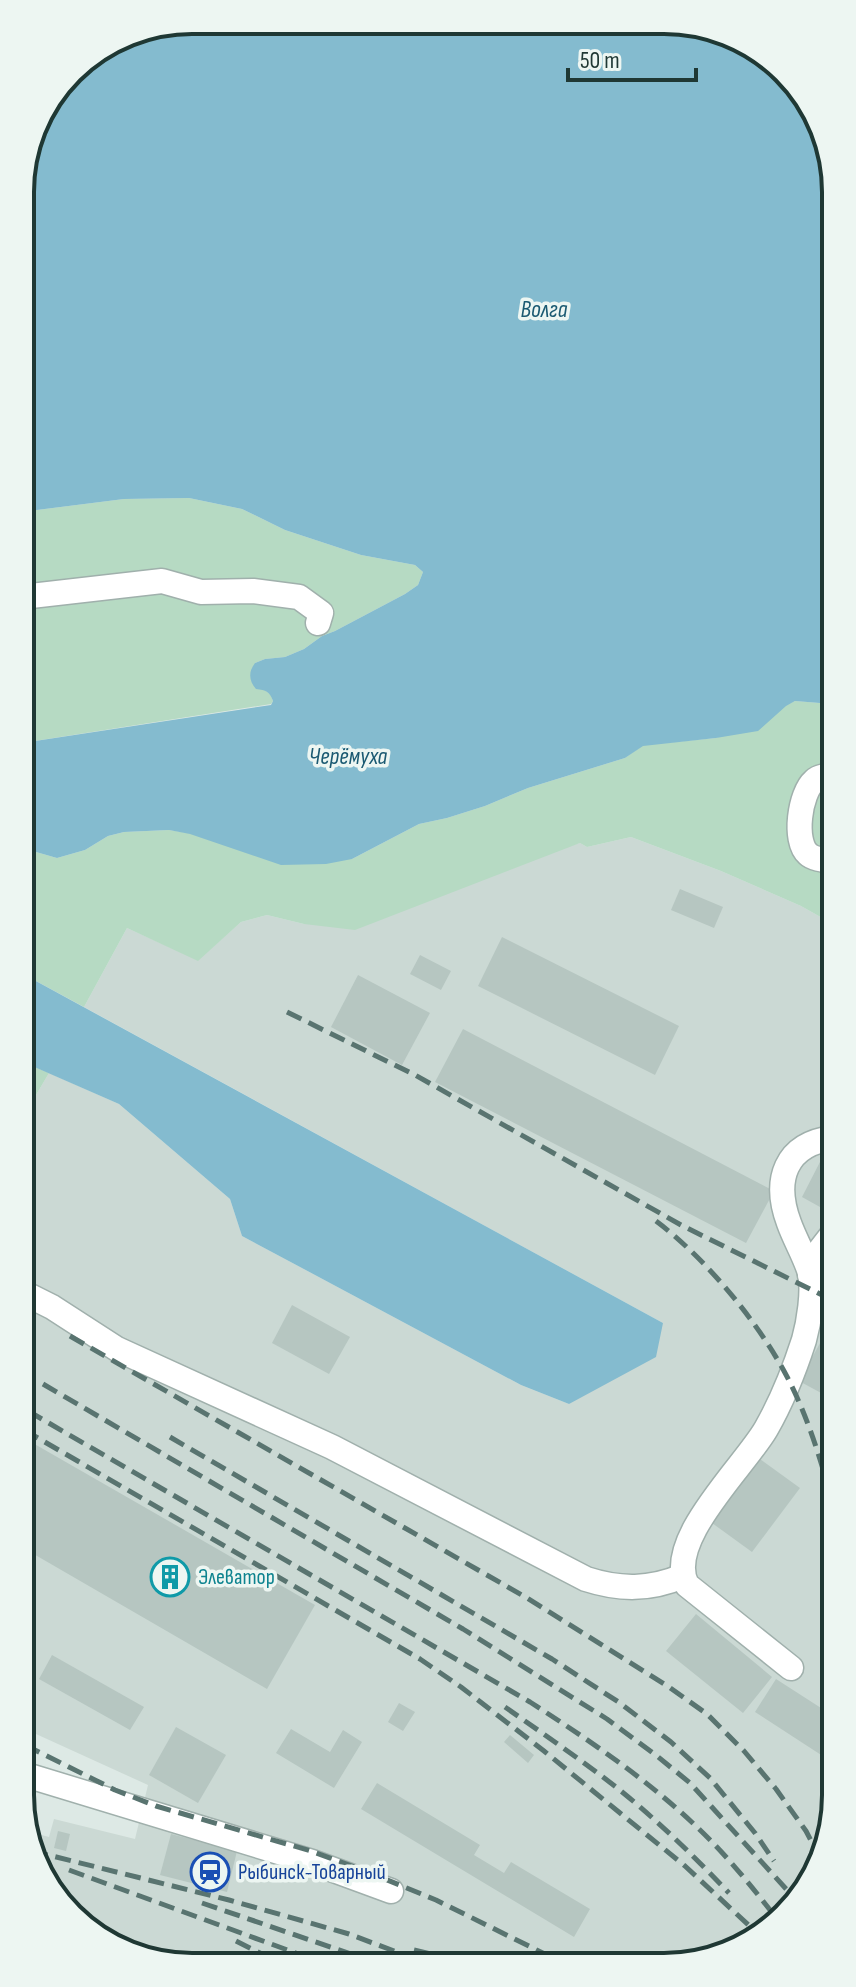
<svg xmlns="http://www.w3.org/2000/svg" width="856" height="1987" font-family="'Sofia Sans Condensed',sans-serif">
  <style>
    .built { fill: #cbd9d4 }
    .green { fill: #b6dac3 }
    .water { fill: #84bbcf }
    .building { fill: #b6c6c1 }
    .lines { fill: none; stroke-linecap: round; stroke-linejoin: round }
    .minor-casing { stroke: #a0b0ac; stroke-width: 27 }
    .minor { stroke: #fff; stroke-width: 24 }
    .rail { stroke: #597470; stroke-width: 5; stroke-dasharray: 16 8; stroke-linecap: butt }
    .labels { text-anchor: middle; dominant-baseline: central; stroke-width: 7; stroke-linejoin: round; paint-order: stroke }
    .culture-label { font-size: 22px; fill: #0d838f; stroke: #edf6f2; text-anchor: start }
    .transit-label { font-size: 22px; fill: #164399; stroke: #edf6f2; text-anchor: start }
    .water-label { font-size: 24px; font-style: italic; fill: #1b5a72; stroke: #edf6f2 }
    .rim { fill: none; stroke: #1f3834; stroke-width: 4 }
  </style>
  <rect width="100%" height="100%" fill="#dde9e5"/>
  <polygon class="built" points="631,837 721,871 801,906 833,924 836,1807 794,1908 708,1961 159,1964 71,1917 26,1839 26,1831 49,1837 54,1819 135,1839 148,1785 25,1729 23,1117 49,1073 119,1104 230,1199 242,1236 521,1385 569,1404 663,1323 84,1007 127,928 198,960 241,922 267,915 304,924 580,843 587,847"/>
  <g class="green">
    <polygon points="189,498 242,509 285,530 361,555 415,565 423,572 418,585 405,594 335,631 322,636 304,649 285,657 265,659 255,663 265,690 271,695 273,701 271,704 22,743 21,512 124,499"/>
    <polygon points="795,701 832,704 833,924 801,906 721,871 631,837 587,847 580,843 355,930 304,924 267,915 241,922 198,961 127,928 84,1007 23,974 23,857 36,852 57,858 85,850 108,836 124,832 169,830 352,859 419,824 447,818 485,806 528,788 625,758 643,745 716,738"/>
    <polygon points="23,1062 49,1073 23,1117"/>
  </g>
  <g class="water">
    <path d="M192,20L698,23L785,70L830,148L832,704L795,701L786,706L758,731L716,738L643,746L625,758L528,788L485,806L447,818L419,824L352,859L326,864L281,865L190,834L169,830L124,832L108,836L85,850L57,858L36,852L23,857L22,743L271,705L273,701C270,692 266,690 256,689C249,681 248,672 255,663L265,659L285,657L304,649L322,636L335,631L405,594L418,585L423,572L415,565L361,555L285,530L242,509L189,498L124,499L21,512L20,180L38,115L78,63L126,33Z"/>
    <polygon points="23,974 663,1323 656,1357 569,1404 521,1385 242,1236 230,1199 119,1104 23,1062"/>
  </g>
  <g class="building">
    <polygon points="680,889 723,907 714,928 671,910"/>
    <polygon points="502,937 679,1026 655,1075 478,986"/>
    <polygon points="420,955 451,971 441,990 410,974"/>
    <polygon points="358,975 430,1013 402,1065 331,1027"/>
    <polygon points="463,1029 774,1191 746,1243 435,1082"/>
    <polygon points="821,1160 834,1166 834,1203 829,1212 802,1197"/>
    <polygon points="292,1305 350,1337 329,1374 272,1343"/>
    <polygon points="834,1318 834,1400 799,1381"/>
    <polygon points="24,1438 315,1605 267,1689 25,1549"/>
    <polygon points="760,1459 800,1488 752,1552 712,1523"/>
    <polygon points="696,1614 772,1677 743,1713 666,1651"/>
    <polygon points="52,1655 144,1707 130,1730 39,1679"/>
    <polygon points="776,1679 835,1717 835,1764 755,1712"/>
    <polygon points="399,1703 415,1712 403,1731 388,1722"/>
    <polygon points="176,1727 226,1755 198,1803 149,1775"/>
    <polygon points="291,1729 330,1752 343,1730 362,1742 334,1788 276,1753"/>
    <polygon points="510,1735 534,1755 528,1763 504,1742"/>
    <polygon points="377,1783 480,1845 474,1855 504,1873 511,1862 590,1909 574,1937 361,1809"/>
    <polygon points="58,1831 70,1834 66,1851 54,1848"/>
    <polygon points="171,1834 237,1851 227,1892 160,1875"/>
  </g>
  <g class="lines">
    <g class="minor-casing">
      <g id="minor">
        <polyline points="22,597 162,581 201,592 253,591 299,597 321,613 318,623"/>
        <path d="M832,776C826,776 819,776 814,781C800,793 793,841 808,854C813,859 825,860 833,861"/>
        <polyline points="810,1275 820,1250 834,1232"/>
        <path d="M24,1293L52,1307L117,1349L332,1447L586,1579C620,1590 650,1590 683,1576"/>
        <path d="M791,1668L687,1585C664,1541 744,1467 766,1429C782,1401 794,1371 804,1340C809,1322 814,1291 810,1273C805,1256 795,1240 789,1223C773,1180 785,1144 833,1138"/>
        <polyline points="26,1775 312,1862 391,1891"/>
      </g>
    </g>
    <use href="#minor" class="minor"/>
    <g class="rail">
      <polyline points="287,1012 415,1075 681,1225 834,1301"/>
      <path d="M656,1221C704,1257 755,1318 784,1371C808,1415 822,1464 835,1511"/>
      <polyline points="70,1336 527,1598 669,1687 707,1714 744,1751 776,1789 806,1831 817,1852"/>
      <polyline points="43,1384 463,1629 607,1719 657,1756 690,1783 797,1901"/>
      <path d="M28,1411L530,1702C595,1744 660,1788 714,1844C736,1867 757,1893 777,1919"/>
      <polyline points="24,1430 420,1659 461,1687 544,1751 685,1866 756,1932"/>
      <polyline points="170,1437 552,1659 620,1703 671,1742 710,1778 755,1833 774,1861"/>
      <path d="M505,1707C542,1733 580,1759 616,1787C656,1819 694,1856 729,1893"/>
      <polyline points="25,1745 115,1790 156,1806 311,1851 363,1870 436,1900 561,1962"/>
      <polyline points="32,1851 229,1900 349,1934 426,1963"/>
      <polyline points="69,1870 323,1963"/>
      <polyline points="202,1903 377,1963"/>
      <polyline points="236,1941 280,1963"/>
      <polyline points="414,1950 464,1962"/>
    </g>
  </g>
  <defs>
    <g id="building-ring" transform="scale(2)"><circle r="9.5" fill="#edf6f2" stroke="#0f9aa8" stroke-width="1.5"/><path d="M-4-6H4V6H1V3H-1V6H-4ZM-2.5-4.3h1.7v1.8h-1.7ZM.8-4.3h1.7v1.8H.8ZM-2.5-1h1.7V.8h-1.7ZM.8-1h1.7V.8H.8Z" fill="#0f9aa8"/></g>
    <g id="station-ring" transform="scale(2)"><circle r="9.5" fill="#edf6f2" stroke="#1a4fb4" stroke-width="1.5"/><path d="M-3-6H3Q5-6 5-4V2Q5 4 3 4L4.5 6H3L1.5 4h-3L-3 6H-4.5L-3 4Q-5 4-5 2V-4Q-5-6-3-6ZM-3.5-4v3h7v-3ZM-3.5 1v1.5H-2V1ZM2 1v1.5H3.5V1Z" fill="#1a4fb4"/></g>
  </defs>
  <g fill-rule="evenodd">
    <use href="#building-ring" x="170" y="1577"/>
    <use href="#station-ring" x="210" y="1872"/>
  </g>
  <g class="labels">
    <g class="culture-label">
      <text x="198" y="1577">Элеватор</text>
    </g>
    <g class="transit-label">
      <text x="238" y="1872">Рыбинск-Товарный</text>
    </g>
    <g class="water-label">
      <text x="544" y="309">Волга</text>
      <text x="348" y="756">Черёмуха</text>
    </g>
  </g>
  <path d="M0 0H856V1987H0ZM192 34H664A158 158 0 0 1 822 192V1795A158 158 0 0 1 664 1953H192A158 158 0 0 1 34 1795V192A158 158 0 0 1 192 34Z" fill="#edf6f2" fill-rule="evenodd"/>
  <path class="rim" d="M192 34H664A158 158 0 0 1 822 192V1795A158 158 0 0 1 664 1953H192A158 158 0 0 1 34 1795V192A158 158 0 0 1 192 34Z"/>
  <path d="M568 68v12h128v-12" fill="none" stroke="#1f3834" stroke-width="4"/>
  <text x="580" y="68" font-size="24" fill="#1f3834" stroke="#edf6f2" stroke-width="6" paint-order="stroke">50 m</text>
</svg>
